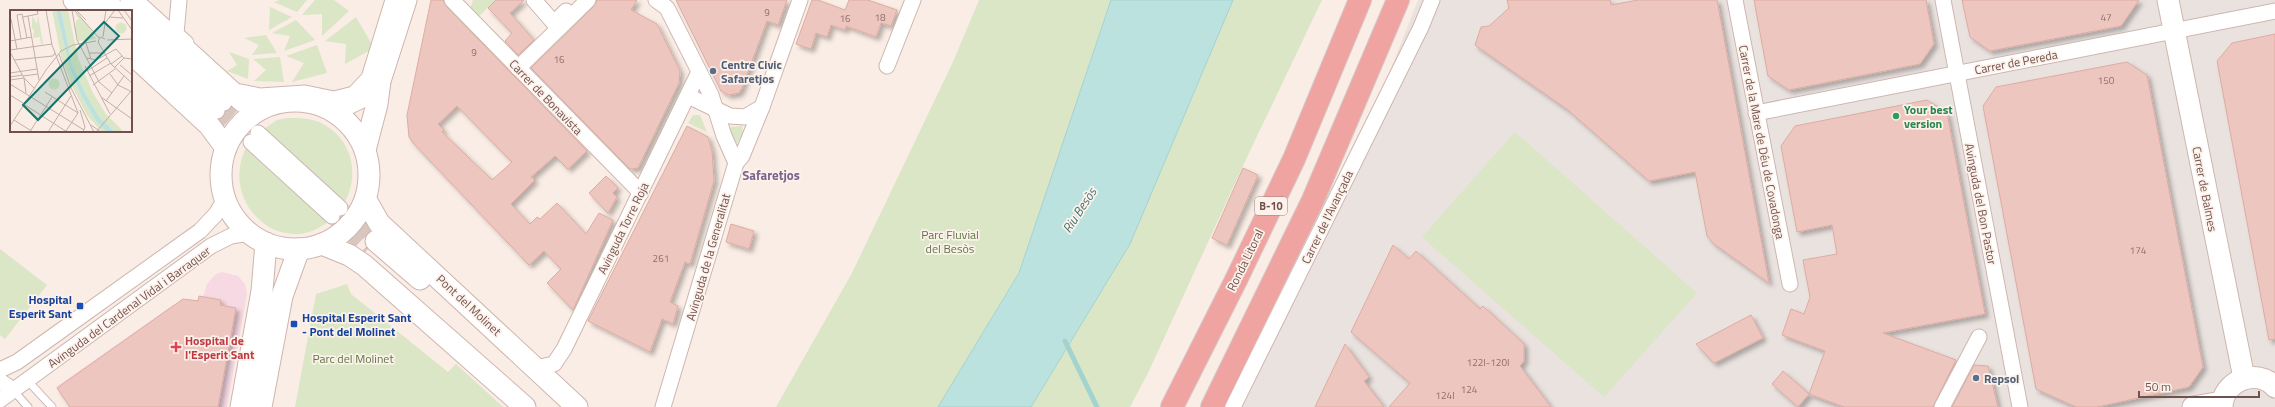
<svg xmlns="http://www.w3.org/2000/svg" width="2275" height="407" font-family="'Titillium Web',sans-serif">
  <style>
    .industrial { fill: #eae2df }
    .medical { fill: #f7d9e4 }
    .green { fill: #dae6c5 }
    .water { fill: #bce2df; stroke: #a3d3cf }
    .lines { fill: none; stroke-linecap: round; stroke-linejoin: round }
    .stream { stroke: #a3d3cf; stroke-width: 5 }
    .building { fill: #edc7bf; stroke: #deaba1; fill-rule: evenodd; filter: url(#shadow) }
    .street-tunnel { stroke: #d8c6bf; stroke-width: 15; stroke-dasharray: 15 8; stroke-linecap: butt }
    .lane-casing { stroke: #cdb6b0; stroke-width: 9 }
    .street-casing { stroke: #cdb6b0; stroke-width: 17 }
    .secondary-casing { stroke: #cfb5ad; stroke-width: 23 }
    .highway-casing { stroke: #d4cbca; stroke-width: 24 }
    .lane { stroke: #fff; stroke-width: 7 }
    .street { stroke: #fff; stroke-width: 15 }
    .secondary { stroke: #fff; stroke-width: 21 }
    .highway { stroke: #efa4a2; stroke-width: 22 }
    .service-dot { fill: #5c6f8a; stroke: #fdf2eb; stroke-width: 1.5 }
    .leisure-dot { fill: #2e9e5b; stroke: #fdf2eb; stroke-width: 1.5 }
    .transit-dot { fill: #1a4fb4; stroke: #fdf2eb; stroke-width: 1.5 }
    .health-dot { fill: #e0444e; stroke: #fdf2eb; stroke-width: 1.5 }
    .labels { text-anchor: middle; dominant-baseline: central; stroke-width: 3.5; stroke-linejoin: round; paint-order: stroke }
    .number-label { font-size: 10px; fill: #906e6a }
    .shield { fill: #fdf2eb; stroke: #9b817c; stroke-width: 1 }
    .shield-label { font-size: 11px; font-weight: bold; fill: #71514d }
    .street-label { font-size: 12px; fill: #71514d; stroke: #fdf2eb }
    .service-label { font-size: 12px; font-weight: bold; fill: #4e5e75; stroke: #fdf2eb; text-anchor: start }
    .leisure-label { font-size: 12px; font-weight: bold; fill: #27864d; stroke: #fdf2eb; text-anchor: start }
    .park-label { font-size: 12px; fill: #5e7646; stroke: #fdf2eb }
    .transit-label { font-size: 12px; font-weight: bold; fill: #164399; stroke: #fdf2eb; text-anchor: end }
    .health-label { font-size: 12px; font-weight: bold; fill: #be3a42; stroke: #fdf2eb; text-anchor: start }
    .neighbourhood-label { font-size: 13px; font-weight: bold; fill: #77658d; stroke: #fdf2eb }
    .water-label { font-size: 13px; font-style: italic; fill: #427572; stroke: #fdf2eb }
    .inset-road { fill: none; stroke: #c3afa8; stroke-width: 1 }
    .view { fill: #0f766e; fill-opacity: 0.15; stroke: #0f766e; stroke-width: 2 }
    .inset-edge { fill: none; stroke: #71514d; stroke-width: 2 }
  </style>
  <defs>
    <filter id="shadow"><feDropShadow dx="3.5" dy="3.5" stdDeviation="2" flood-color="#0004"/></filter>
  </defs>
  <rect width="100%" height="100%" fill="#faede5"/>
  <polygon class="industrial" points="1418,0 2275,0 2275,407 1234,407 1338,202"/>
  <polygon class="medical" points="222,272 238,276 245,284 247,294 227,407 70,407 56,387 173,305 201,303 207,284 216,274"/>
  <g class="green">
    <polygon points="280,0 307,0 297,12 274,2"/>
    <polygon points="315,0 334,0 349,11 322,36 322,14 302,15"/>
    <polygon points="473,0 496,0 477,18 470,9"/>
    <polygon points="979,0 1111,0 1019,273 938,407 776,407 852,273 952,64"/>
    <polygon points="1233,0 1322,0 1248,155 1148,373 1130,407 1031,407 1130,244"/>
    <polygon points="270,7 292,17 269,30"/>
    <polygon points="356,17 374,48 345,64 346,44 325,41"/>
    <polygon points="296,20 315,40 284,51 290,36 272,33"/>
    <polygon points="266,35 277,53 252,55 259,45 244,38"/>
    <polygon points="317,45 327,73 292,82 304,63 286,56"/>
    <polygon points="229,52 249,59 248,79 227,71 237,65"/>
    <polygon points="280,57 284,82 254,81 266,70 253,59"/>
    <polygon points="693,115 700,115 707,132 688,123"/>
    <path d="M288,118C298,118 309,118 319,122C352,136 362,177 342,206L261,131L277,120Z"/>
    <polygon points="742,126 743,134 734,147 729,129 731,127"/>
    <polygon points="1515,132 1697,293 1604,397 1422,237"/>
    <path d="M247,146L330,220C282,262 217,202 247,146Z"/>
    <polygon points="0,249 47,285 5,339 0,335"/>
    <polygon points="347,284 351,294 448,372 456,364 503,407 295,407 316,294"/>
  </g>
  <polygon class="water" points="1111,0 1233,0 1130,244 1031,407 938,407 1019,273"/>
  <g class="lines">
    <polyline class="stream" points="1065,341 1097,407"/>
  </g>
  <g class="building">
    <path d="M431,0H443L446,6L587,151L568,169L555,156L531,177L535,180L511,204L530,224L537,217L540,219L557,203L586,234L599,213L613,220L573,310L547,283L561,269L544,251L529,265L414,144L409,137L407,115ZM457,106L512,162L492,180L442,132L444,130L438,124Z"/>
    <polygon points="496,0 524,0 510,13 534,40 518,55 505,41 512,33 488,8"/>
    <polygon points="597,0 637,0 631,10 657,24 680,71 679,83 638,168 630,169 531,68 594,6"/>
    <polygon points="676,0 787,0 778,25 767,21 742,88 739,93 729,95 721,91"/>
    <polygon points="812,0 818,0 845,10 849,0 868,0 897,10 891,26 881,23 876,37 846,26 845,30 831,25 827,37 816,33 811,49 796,44"/>
    <polygon points="1507,0 1610,0 1611,5 1638,0 1717,0 1769,283 1714,244 1707,236 1695,172 1649,181 1568,110 1475,45 1481,27 1489,26 1509,8"/>
    <polygon points="1754,0 1926,0 1934,44 1920,64 1789,90 1768,76"/>
    <polygon points="1962,0 2139,0 2121,26 1990,51 1970,37"/>
    <polygon points="2275,34 2275,339 2269,340 2217,61 2232,43"/>
    <polygon points="2127,62 2147,75 2203,367 2189,387 2097,407 2076,407 2036,389 1983,106 1996,87"/>
    <polygon points="1927,100 1947,113 1985,314 1883,333 1956,360 1933,407 1844,407 1809,394 1825,351 1782,335 1791,309 1804,314 1810,297 1803,260 1837,254 1832,225 1797,232 1781,146 1795,126"/>
    <polygon points="687,126 708,137 712,151 714,181 690,264 685,262 670,302 678,306 673,324 662,319 650,352 588,321"/>
    <polygon points="1243,168 1258,175 1227,245 1212,238"/>
    <polygon points="606,176 618,188 613,193 617,197 608,213 589,193"/>
    <polygon points="731,224 754,231 749,249 726,242"/>
    <polygon points="1393,245 1409,259 1416,251 1480,309 1483,306 1524,344 1524,361 1520,366 1551,407 1389,407 1410,383 1351,332"/>
    <polygon points="199,296 221,300 220,305 236,308 218,407 70,407 57,388 183,299 198,301"/>
    <polygon points="1751,315 1763,338 1714,363 1696,344"/>
    <polygon points="1345,344 1369,377 1364,381 1384,407 1315,407"/>
    <polygon points="1974,365 1988,366 1998,407 1952,407"/>
    <polygon points="1783,371 1809,394 1798,407 1772,384"/>
  </g>
  <g class="lines">
    <g class="street-tunnel">
      <polyline points="224,103 258,133"/>
      <polyline points="217,111 251,142"/>
      <polyline points="340,208 376,241"/>
      <polyline points="332,216 368,249"/>
    </g>
    <g class="lane-casing">
      <g id="lane">
        <polyline points="27,380 52,407"/>
        <polyline points="13,390 28,407"/>
      </g>
    </g>
    <g class="street-casing">
      <g id="street">
        <polyline points="92,0 104,11"/>
        <polyline points="108,0 120,11"/>
        <polyline points="179,0 176,34 186,43"/>
        <polyline points="452,0 641,193"/>
        <polyline points="534,0 554,23 566,11"/>
        <polyline points="656,0 667,8 711,95 724,136 736,163 663,407"/>
        <polyline points="1735,0 1790,284"/>
        <polyline points="1943,0 2020,407"/>
        <polyline points="131,20 224,103"/>
        <polyline points="131,35 217,111"/>
        <polyline points="887,66 913,0"/>
        <polyline points="518,68 588,0"/>
        <polyline points="241,92 260,96 305,93 334,99 354,94 369,78 393,0"/>
        <polyline points="688,96 730,116 745,117 762,107"/>
        <polyline points="1756,113 2275,11"/>
        <polyline points="258,133 340,208"/>
        <polyline points="251,142 332,216"/>
        <polyline points="736,163 742,156 762,107 800,0"/>
        <polyline points="535,368 554,364 564,349 699,72"/>
        <polyline points="0,370 17,362 200,231 216,214 225,199"/>
        <polyline points="0,381 13,390"/>
        <polyline points="0,400 211,246 231,236 249,233"/>
        <polyline points="1233,407 1421,27 1432,0"/>
        <polyline points="1942,407 1979,337"/>
      </g>
    </g>
    <g class="secondary-casing">
      <g id="secondary">
        <polyline points="74,0 85,11"/>
        <polyline points="131,0 242,101 262,108"/>
        <polyline points="2168,0 2244,378"/>
        <polyline points="131,53 209,125 226,148"/>
        <circle cx="295" cy="175" r="74"/>
        <polyline points="333,111 366,95 380,81"/>
        <polyline points="365,150 377,104 380,81 406,0"/>
        <polyline points="366,200 379,223 577,407"/>
        <polyline points="376,241 420,279"/>
        <polyline points="322,244 349,255 364,265 525,407"/>
        <polyline points="241,407 262,291 266,243"/>
        <polyline points="261,407 282,296 299,249"/>
        <polyline points="2193,407 2222,402"/>
        <path d="M2222,407C2222,381 2257,367 2275,387"/>
      </g>
    </g>
    <g class="highway-casing">
      <g id="highway">
        <polyline points="1172,407 1236,280 1294,159 1360,0"/>
        <polyline points="1212,407 1313,200 1398,0"/>
      </g>
    </g>
    <use href="#lane" class="lane"/>
    <use href="#street" class="street"/>
    <use href="#secondary" class="secondary"/>
    <use href="#highway" class="highway"/>
  </g>
  <g class="service-dot">
    <circle cx="713" cy="71" r="4"/>
    <circle cx="1976" cy="378" r="4"/>
  </g>
  <circle class="leisure-dot" cx="1896" cy="116" r="4"/>
  <g class="transit-dot">
    <rect x="76" y="302" width="8" height="8" rx="2"/>
    <rect x="290" y="320" width="8" height="8" rx="2"/>
  </g>
  <path class="health-dot" d="M174 341h4v4h4v4h-4v4h-4v-4h-4v-4h4z"/>
  <g class="labels">
    <g class="number-label">
      <text x="767" y="12">9</text>
      <text x="880" y="17">18</text>
      <text x="2106" y="17">47</text>
      <text x="845" y="18">16</text>
      <text x="474" y="52">9</text>
      <text x="559" y="59">16</text>
      <text x="2106" y="80">150</text>
      <text x="2138" y="250">174</text>
      <text x="661" y="258">261</text>
      <text x="1488" y="362">122I-120I</text>
      <text x="1469" y="389">124</text>
      <text x="1445" y="395">124I</text>
    </g>
    <rect class="shield" x="1255" y="197" width="32" height="18" rx="3"/>
    <g class="shield-label">
      <text x="1271" y="206">B-10</text>
    </g>
    <g class="street-label">
      <text transform="translate(2016 62) rotate(-11)">Carrer de Pereda</text>
      <text transform="translate(546 97) rotate(46)">Carrer de Bonavista</text>
      <text transform="translate(1762 142) rotate(79)">Carrer de la Mare de Déu de Covadonga</text>
      <text transform="translate(2205 189) rotate(79)">Carrer de Balmes</text>
      <text transform="translate(1981 204) rotate(79)">Avinguda del Bon Pastor</text>
      <text transform="translate(1327 217) rotate(-64)">Carrer de l'Avançada</text>
      <text transform="translate(623 228) rotate(-64)">Avinguda Torre Roja</text>
      <text transform="translate(708 257) rotate(-74)">Avinguda de la Generalitat</text>
      <text transform="translate(1245 260) rotate(-64)">Ronda Litoral</text>
      <text transform="translate(469 305) rotate(43)">Pont del Molinet</text>
      <text transform="translate(129 307) rotate(-36)">Avinguda del Cardenal Vidal i Barraquer</text>
    </g>
    <g class="service-label">
      <text x="721" y="64">Centre Civic<tspan x="721" dy="14">Safaretjos</tspan></text>
      <text x="1984" y="378">Repsol</text>
    </g>
    <g class="leisure-label">
      <text x="1904" y="109">Your best<tspan x="1904" dy="14">version</tspan></text>
    </g>
    <g class="park-label">
      <text x="950" y="234">Parc Fluvial<tspan x="950" dy="14">del Besòs</tspan></text>
      <text x="353" y="358">Parc del Molinet</text>
    </g>
    <g class="transit-label">
      <text x="72" y="299">Hospital<tspan x="72" dy="14">Esperit Sant</tspan></text>
      <text x="302" y="317" text-anchor="start">Hospital Esperit Sant<tspan x="302" dy="14">- Pont del Molinet</tspan></text>
    </g>
    <g class="health-label">
      <text x="185" y="340">Hospital de<tspan x="185" dy="14">l'Esperit Sant</tspan></text>
    </g>
    <g class="neighbourhood-label">
      <text x="771" y="175">Safaretjos</text>
    </g>
    <g class="water-label">
      <text transform="translate(1079 210) rotate(-57)">Riu Besòs</text>
    </g>
  </g>
  <g transform="translate(10 10)">
    <rect width="122" height="122" fill="#faede5"/>
    <path d="M42,0H46L60,59L70,83L86,111L97,122H92L77,105L63,78L51,46ZM51,0H58L68,48L83,83L96,104L114,122H105L89,107L75,83L62,54ZM64,2L77,14L86,29L68,31L65,18L66,11L69,9ZM28,5L33,34H31L30,27L23,28L24,20L22,18V6L27,14ZM105.5 18a5.5 5.5 0 1 1 11 0a5.5 5.5 0 1 1-11 0ZM38.5 74a5.5 5.5 0 1 1 11 0a5.5 5.5 0 1 1-11 0Z" fill="#dae6c5"/>
    <path d="M46,0H51L62,54L75,83L89,107L105,122H97L86,111L70,83L60,59Z" fill="#bce2df"/>
    <path class="inset-road" d="M36,0L42,35L68,103M62,0L67,30L89,72L102,83M64,0L89,28M108,0L122,20M114,0L122,11M67,1L76,10M18,6L29,70M13,7L28,4L27,1L34,0M99,7L113,8M1,9L7,39M94,13L96,0M122,23V36M93,27L95,13L105,0M11,29L7,5L12,4L17,28M95,29L90,27L88,32L101,54L122,73M97,30L122,29M0,31L22,27M76,33L81,49M0,40L42,34M0,42L14,68L16,83M79,43H95M49,44L61,78L84,122M77,48L86,50L106,39L114,48M4,50L43,46L45,43M101,54L112,46M110,55L122,65M75,56L100,104M104,58L114,48L122,49M77,61L97,48M0,63L27,59M100,64L108,75L122,82M13,66L28,64M79,66L101,53M0,67L12,65M0,70L14,68L24,78M0,74L74,120M83,75L105,59M35,82L68,103M0,85L13,93M91,87L122,109M96,91L114,66M15,93L36,60L51,41L63,35L86,31M15,95L57,122M70,100L75,117L73,122M4,110L23,122M81,115L91,122M0,116L13,96M21,120L42,87M56,121L68,103M38,122L61,86M86,122L122,80"/>
    <path class="view" d="M94,12L109,26L28,110L13,95Z"/>
    <rect width="122" height="122" class="inset-edge"/>
  </g>
  <path d="M2139 391v6h120v-6" fill="none" stroke="#71514d" stroke-width="2"/>
  <text x="2145" y="391" font-size="12" fill="#71514d" stroke="#fdf2eb" stroke-width="3" paint-order="stroke">50 m</text>
</svg>
